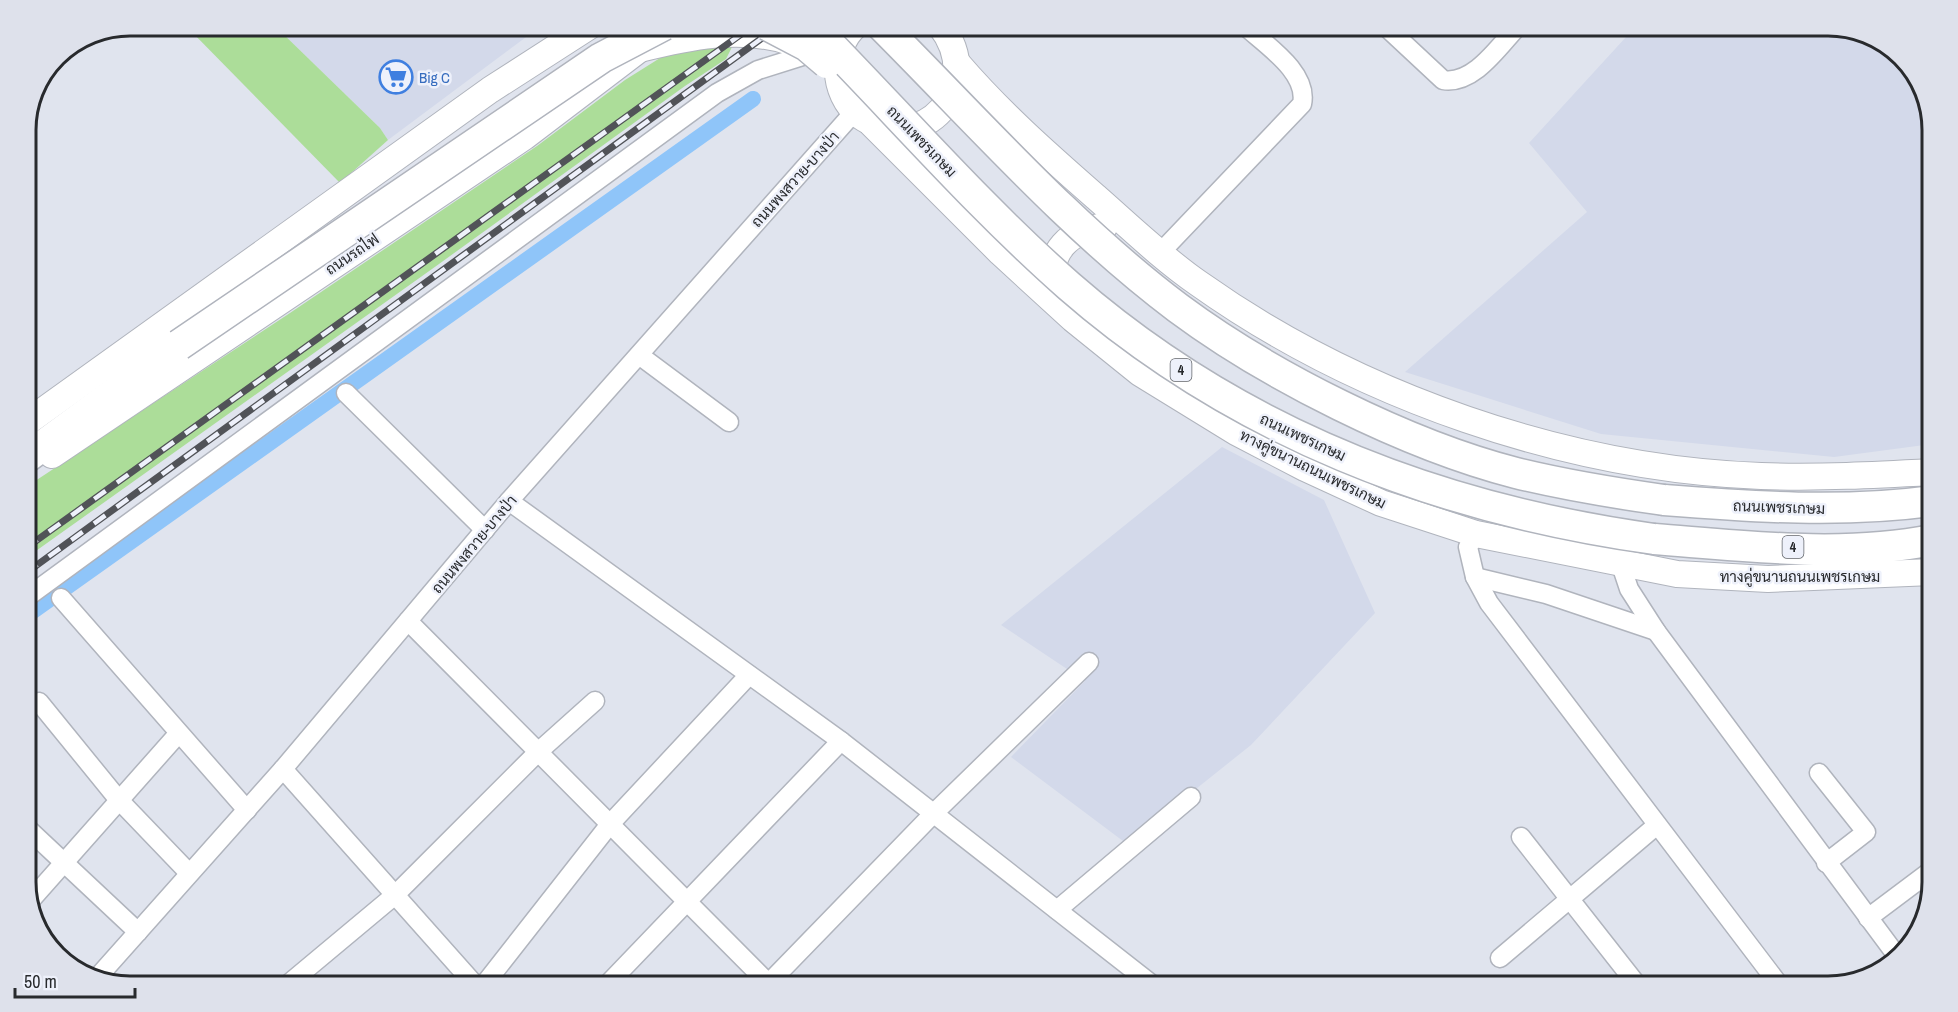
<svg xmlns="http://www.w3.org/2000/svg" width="1958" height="1012" font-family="'Archivo Narrow',Sarabun,sans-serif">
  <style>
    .built { fill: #d3d9ea }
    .green { fill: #acdd99 }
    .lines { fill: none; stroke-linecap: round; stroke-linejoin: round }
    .canal { stroke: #8fc5f9; stroke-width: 16 }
    .minor-casing { stroke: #b0b4bd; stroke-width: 21 }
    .secondary-casing { stroke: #b0b4bd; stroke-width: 28 }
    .trunk-casing { stroke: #b0b4bd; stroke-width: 33 }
    .minor { stroke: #fff; stroke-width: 18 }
    .secondary { stroke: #fff; stroke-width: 26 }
    .trunk { stroke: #fff; stroke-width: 30 }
    .rail-casing { stroke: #515358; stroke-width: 7 }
    .rail { stroke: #eef1fb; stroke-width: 4.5; stroke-dasharray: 14; stroke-linecap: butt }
    .trunk-bridge-casing { stroke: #b0b4bd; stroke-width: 33; stroke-linecap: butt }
    .trunk-bridge { stroke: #fff; stroke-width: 30 }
    .labels { text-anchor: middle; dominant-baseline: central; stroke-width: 5; stroke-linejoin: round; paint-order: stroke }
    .shield { fill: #eef1fb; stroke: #63666b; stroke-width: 1.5 }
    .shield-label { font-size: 14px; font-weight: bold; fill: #282a2d }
    .shop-label { font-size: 15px; fill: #366cbe; stroke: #eef1fb; text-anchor: start }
    .street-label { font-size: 15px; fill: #282a2d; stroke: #eef1fb }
    .rim { fill: none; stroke: #282a2d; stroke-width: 3 }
  </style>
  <rect width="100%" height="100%" fill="#e0e4ee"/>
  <g class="built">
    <polygon points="1637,25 1828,26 1875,36 1915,72 1932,124 1932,444 1834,457 1601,434 1405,372 1587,212 1529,143"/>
    <polygon points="275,26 541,26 388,140 380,128"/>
    <polygon points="1222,447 1324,500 1375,613 1251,745 1127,844 1011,757 1085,681 1001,625"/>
  </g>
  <g class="green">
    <polygon points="186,26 275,26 380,128 388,140 340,183"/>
    <polygon points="706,47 732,47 726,59 685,86 439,264 26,558 26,487 287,315 537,146 625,80 668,53"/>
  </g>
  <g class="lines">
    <polyline class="canal" points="26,616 753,99"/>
    <g class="minor-casing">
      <g id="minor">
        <path d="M1384,25L1443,80C1474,85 1499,46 1519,25"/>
        <path d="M1160,253L1302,104C1309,72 1264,44 1244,25"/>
        <polyline points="639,355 729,422"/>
        <polyline points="346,393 485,530"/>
        <polyline points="509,501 841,741 1154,986"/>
        <polyline points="1476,534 1468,547 1475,577 1489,603 1780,986"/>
        <polyline points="1621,565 1629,589 1656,631 1897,956"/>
        <polyline points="1475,577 1546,594 1656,631"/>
        <polyline points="26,598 717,93 758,70 806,55"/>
        <polyline points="61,598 247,810"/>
        <polyline points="408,621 771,986"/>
        <polyline points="39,702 118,799 189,873"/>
        <polyline points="283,769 476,986"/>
        <polyline points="1819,773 1866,832 1826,863"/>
        <polyline points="26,827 138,932"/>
        <polyline points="1521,837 1638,986"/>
        <polyline points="30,901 178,734"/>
        <polyline points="1057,910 1191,797"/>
        <polyline points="1868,918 1932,870"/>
        <polyline points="1500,958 1657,825"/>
        <polyline points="96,979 283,769 509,501 855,111"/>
        <polyline points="286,986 395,895 538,752 595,701"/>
        <polyline points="483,986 610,824 749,675"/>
        <polyline points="606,986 841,741"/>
        <polyline points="766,986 933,814 1089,662"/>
      </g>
    </g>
    <g class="secondary-casing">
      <g id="secondary">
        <path d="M856,25C842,37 837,55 838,71C838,87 846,105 859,115C923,160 988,86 940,25"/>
        <path d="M640,49C688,37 739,26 787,41"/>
        <path d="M958,64C1000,113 1048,155 1097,198C1130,227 1162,258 1198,283C1357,396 1566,469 1761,476C1818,478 1876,475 1932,472"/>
        <polyline points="872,124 1001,253 1073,319 1140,373 1236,432 1305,468 1381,503 1476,534 1677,574 1768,579 1932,572"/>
        <path d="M1057,288C1042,254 1073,227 1104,227"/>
        <polyline points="26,423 490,90 591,25"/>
        <polyline points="52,455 524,137 641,48"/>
      </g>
    </g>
    <g class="trunk-casing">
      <g id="trunk">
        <polyline points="26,458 179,345"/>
        <path d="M1664,500C1753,507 1843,513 1932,501"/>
        <path d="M1654,539C1745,546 1842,558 1932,540"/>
      </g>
    </g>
    <use href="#minor" class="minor"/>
    <use href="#secondary" class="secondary"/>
    <use href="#trunk" class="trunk"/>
    <g class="rail-casing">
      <g id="rail">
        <polyline points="26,548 754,25"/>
        <polyline points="26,573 780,25"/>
      </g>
    </g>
    <use href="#rail" class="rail"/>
    <g class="trunk-bridge-casing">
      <g id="trunk-bridge">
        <polyline points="767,25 807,46 827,63"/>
        <path d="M811,25C897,112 977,205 1069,286C1235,431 1438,509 1654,539"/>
        <path d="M881,25C977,121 1069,226 1178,308C1268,375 1407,445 1516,473C1565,485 1614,493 1664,500"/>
        <polyline points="179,345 601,58 664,25"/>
      </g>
    </g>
    <use href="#trunk-bridge" class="trunk-bridge"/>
  </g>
  <defs>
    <g id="supermarket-ring" transform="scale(1.725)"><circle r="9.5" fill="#eef1fb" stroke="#3f7fe0" stroke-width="1.5"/><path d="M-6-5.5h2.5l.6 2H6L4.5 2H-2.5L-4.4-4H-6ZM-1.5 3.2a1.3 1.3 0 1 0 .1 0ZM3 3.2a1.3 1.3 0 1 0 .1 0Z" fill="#3f7fe0"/></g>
  </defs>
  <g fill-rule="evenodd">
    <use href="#supermarket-ring" x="396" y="77"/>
  </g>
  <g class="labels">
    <g class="shield">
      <rect x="1170.5" y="359" width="21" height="22" rx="4.5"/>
      <rect x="1782.5" y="536" width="21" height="22" rx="4.5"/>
    </g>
    <g class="shield-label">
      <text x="1181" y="370">4</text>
      <text x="1793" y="547">4</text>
    </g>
    <g class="shop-label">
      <text x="419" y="77">Big C</text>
    </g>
    <g class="street-label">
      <text transform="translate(922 141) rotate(46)">ถนนเพชรเกษม</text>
      <text transform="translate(795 179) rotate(-48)">ถนนพงสวาย-บางป่า</text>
      <text transform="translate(352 254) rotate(-34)">ถนนรถไฟ</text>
      <text transform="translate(1303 437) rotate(25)">ถนนเพชรเกษม</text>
      <text transform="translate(1313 469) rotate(26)">ทางคู่ขนานถนนเพชรเกษม</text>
      <text transform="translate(1779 507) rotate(2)">ถนนเพชรเกษม</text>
      <text transform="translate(474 544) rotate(-50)">ถนนพงสวาย-บางป่า</text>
      <text x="1800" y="576">ทางคู่ขนานถนนเพชรเกษม</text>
    </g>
  </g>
  <path d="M0 0H1958V1012H0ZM130 36H1828A94 94 0 0 1 1922 130V882A94 94 0 0 1 1828 976H130A94 94 0 0 1 36 882V130A94 94 0 0 1 130 36Z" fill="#dee1eb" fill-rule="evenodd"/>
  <path class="rim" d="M130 36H1828A94 94 0 0 1 1922 130V882A94 94 0 0 1 1828 976H130A94 94 0 0 1 36 882V130A94 94 0 0 1 130 36Z"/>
  <path d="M15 988v9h120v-9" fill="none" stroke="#282a2d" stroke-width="3"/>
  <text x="24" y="988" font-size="18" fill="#282a2d" stroke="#eef1fb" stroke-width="4.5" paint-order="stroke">50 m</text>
</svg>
